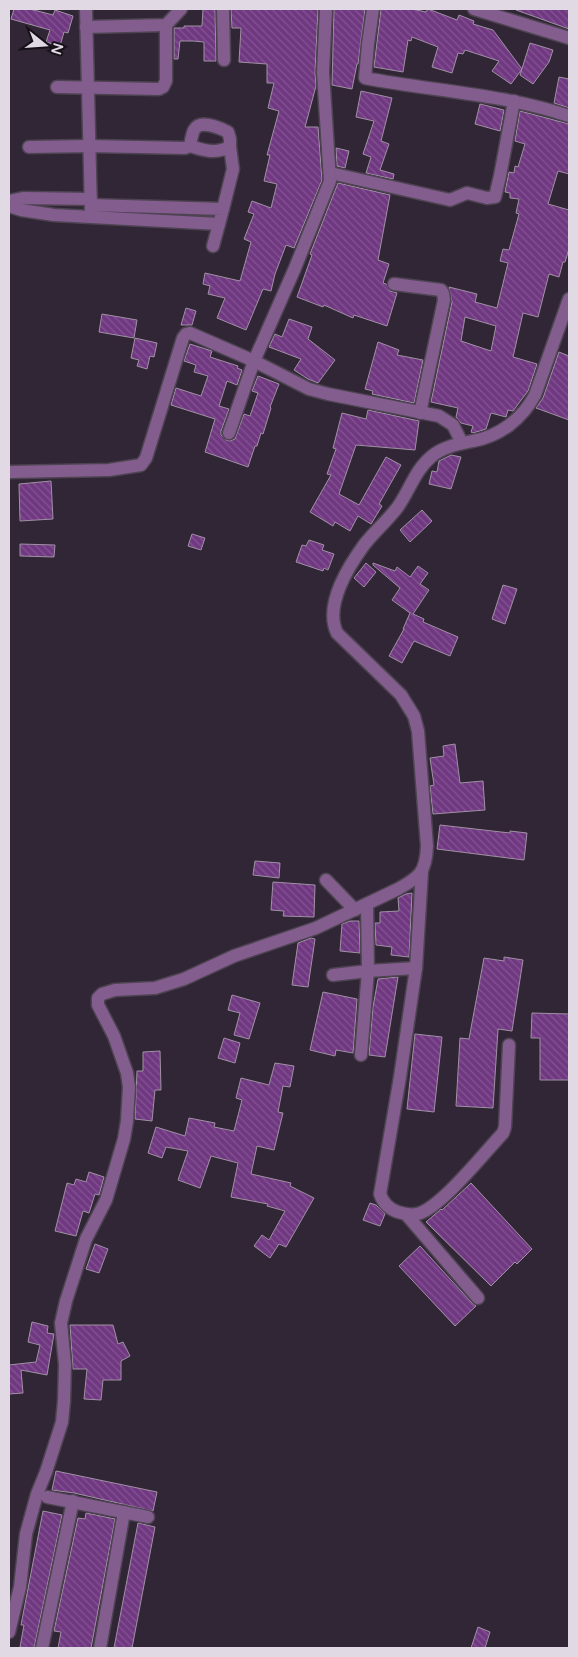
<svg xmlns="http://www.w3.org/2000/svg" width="578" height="1657" font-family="'Varela Round',sans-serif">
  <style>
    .building { fill: url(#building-back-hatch); stroke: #a091a4; fill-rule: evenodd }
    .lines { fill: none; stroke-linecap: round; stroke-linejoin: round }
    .minor-casing { stroke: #4d4351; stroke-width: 15 }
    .minor { stroke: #825d8e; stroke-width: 12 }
  </style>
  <defs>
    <pattern id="building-back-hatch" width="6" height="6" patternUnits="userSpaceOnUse" patternTransform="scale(1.25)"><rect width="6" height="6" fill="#703881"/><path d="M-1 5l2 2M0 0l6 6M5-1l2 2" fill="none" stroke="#845493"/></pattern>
  </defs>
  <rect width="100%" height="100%" fill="#312635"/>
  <g class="building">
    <polygon points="14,9 30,9 53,15 55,10 73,16 68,33 64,32 60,46 46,42 50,30 11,19"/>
    <polygon points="203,9 215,9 216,61 204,61 204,42 193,41 180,41 178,59 174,59 174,28 184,28 184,26 202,26"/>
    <polygon points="231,9 318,9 315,72 316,86 305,127 318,127 322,180 294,248 286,245 275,274 271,291 263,289 246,330 217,318 225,298 208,294 210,286 203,284 205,273 240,281 251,242 244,239 254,214 248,212 252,201 271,208 277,184 264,181 270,155 267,155 279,111 268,108 274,83 267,83 267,64 239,62 241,28 232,28"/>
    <polygon points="334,9 365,9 358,64 357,64 352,89 332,85"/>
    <polygon points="381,9 412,9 426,12 428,9 457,20 459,15 474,21 473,24 493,30 522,69 511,84 492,71 499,61 465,50 463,54 458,53 452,73 432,67 438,47 412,37 411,41 408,40 403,72 374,67"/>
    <polygon points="517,9 569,9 569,29 516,10"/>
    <polygon points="530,43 553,50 549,62 533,84 520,75"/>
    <polygon points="559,77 569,79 569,108 554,103"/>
    <polygon points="361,91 392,98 381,141 389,144 380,170 394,174 393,179 366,173 371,157 363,154 374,121 356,117"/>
    <polygon points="480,104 504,110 500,131 475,124"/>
    <path d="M520,111L569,124V174L558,171L548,204L569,210V249L565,262H563L559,277L549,274L538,317L523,313L513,357L537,364L528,391L513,411L508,410L506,417L491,413L486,429L473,433L471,432L473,426L461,423L456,417L458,408L431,402L452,302L449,287L477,294L475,302L497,308L508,263L500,261L503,249L509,250L519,214L516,213L519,199L510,198V193L505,192L509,172L514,173L515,166L518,167L525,144L515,141ZM465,317L496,326L491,351L461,341Z"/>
    <polygon points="336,148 349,151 345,168 337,166"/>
    <polygon points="338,183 390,195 378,260 389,264 383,283 386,284 390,291 397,293 387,326 354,315 353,318 324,305 323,307 297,297 312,255 310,254"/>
    <polygon points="186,308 196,311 192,325 181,325"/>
    <polygon points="102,314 137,320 134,338 99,332"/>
    <polygon points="289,319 312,327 308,339 335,360 318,383 308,379 294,370 301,359 269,347 275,334 282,337"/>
    <polygon points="135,338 157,343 154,357 150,356 147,369 137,366 139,360 131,358"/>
    <polygon points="378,342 399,350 397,355 423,360 414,403 372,394 373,391 365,389"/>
    <polygon points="190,344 212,351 210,357 238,366 237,368 242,370 237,385 227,381 219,406 229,409 221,431 221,435 226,440 230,441 235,439 244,414 250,416 258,393 252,391 258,376 279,384 270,407 271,408 263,434 261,433 257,446 255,446 248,467 205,452 215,419 171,405 176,388 201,396 208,376 194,372 196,365 184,361"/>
    <polygon points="559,352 569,356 569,420 536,408 543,398"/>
    <polygon points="368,410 419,421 415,450 356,445 339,494 359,505 386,457 401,465 379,504 382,506 371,524 358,516 350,531 335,522 333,526 310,512 331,475 327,474 336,449 333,448 342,413 366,419"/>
    <polygon points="451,455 461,457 451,489 429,484 432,471 437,472 439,461"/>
    <polygon points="51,481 53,519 20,521 19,484"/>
    <polygon points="422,510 432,521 410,542 400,530"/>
    <polygon points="192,534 205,538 201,550 188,546"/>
    <polygon points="309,540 324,545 322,550 334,554 328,570 324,568 323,571 296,562 302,545 306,546"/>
    <polygon points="20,544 55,545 54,557 20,556"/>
    <polygon points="366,563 376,572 364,587 354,578"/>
    <polygon points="373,563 395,571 397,567 410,577 418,566 428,573 420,584 429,590 413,614 424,619 423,622 458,637 450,656 414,641 402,663 389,656 404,629 403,629 410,613 392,600 400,588 373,565"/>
    <polygon points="503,585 517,589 505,624 492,619"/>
    <polygon points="455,744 460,783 483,781 485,810 433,814 430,786 434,785 430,758 444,756 443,746"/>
    <polygon points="440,825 510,833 510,831 527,833 524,860 437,849"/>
    <polygon points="255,861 280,863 279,878 253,875"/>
    <polygon points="273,882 315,885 314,917 283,916 284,911 271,910"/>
    <polygon points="412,893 409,957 391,955 392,947 376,945 375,923 380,923 380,912 399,911 398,898 406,894"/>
    <polygon points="350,921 359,921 360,953 340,951 342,924"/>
    <polygon points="311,938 315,939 308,987 292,985 298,943"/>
    <polygon points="504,957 523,960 512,1031 498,1029 493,1108 456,1106 460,1038 469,1039 484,958 504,961"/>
    <polygon points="398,977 385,1057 369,1055 373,1007 378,979"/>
    <polygon points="323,992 357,999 353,1053 336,1050 335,1056 310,1050"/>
    <polygon points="232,995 260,1003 249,1039 234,1035 240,1013 228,1010"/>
    <polygon points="532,1013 569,1014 569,1080 540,1080 540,1038 531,1038"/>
    <polygon points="415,1034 442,1037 434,1112 407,1109"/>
    <polygon points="224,1038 240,1043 235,1063 218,1058"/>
    <polygon points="160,1051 161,1090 155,1090 152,1121 135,1119 137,1071 143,1071 143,1052"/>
    <polygon points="275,1063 294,1066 290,1087 283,1086 278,1112 283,1113 274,1150 257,1146 251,1174 291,1183 290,1186 314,1198 286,1247 279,1244 270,1258 254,1246 262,1235 269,1240 285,1211 267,1206 268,1204 231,1197 238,1163 211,1156 200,1188 178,1180 188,1151 166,1147 162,1158 148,1153 156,1127 185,1136 189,1118 215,1123 214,1127 234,1131 242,1100 236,1098 241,1078 269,1085"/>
    <polygon points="89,1172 104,1177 99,1195 95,1194 89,1213 83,1211 76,1236 55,1231 67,1183 74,1185 76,1179 86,1182"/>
    <polygon points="471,1183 532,1249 517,1264 515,1262 491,1286 426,1222 441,1209 442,1210"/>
    <polygon points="370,1203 376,1205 385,1214 380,1226 363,1220"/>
    <polygon points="95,1244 108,1249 99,1273 86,1269"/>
    <polygon points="420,1246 472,1303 476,1306 455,1326 399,1266"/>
    <polygon points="32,1322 48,1326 47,1333 54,1334 47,1375 21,1370 23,1393 9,1394 9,1365 36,1362 40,1345 28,1342"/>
    <polygon points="70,1325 113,1325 118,1344 123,1342 130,1356 121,1361 121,1380 103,1380 101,1400 84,1399 87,1369 73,1369"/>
    <polygon points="56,1471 157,1492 153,1511 74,1493 52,1490"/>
    <polygon points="43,1511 62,1515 34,1648 28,1648 20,1647 24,1625 21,1625"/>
    <polygon points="86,1513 115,1519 91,1648 58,1648 61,1632 54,1631 78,1518 85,1519"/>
    <polygon points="138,1523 155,1527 132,1648 114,1648"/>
    <polygon points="478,1627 490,1632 485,1648 471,1648"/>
  </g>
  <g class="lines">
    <g class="minor-casing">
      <g id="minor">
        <polyline points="86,9 91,212"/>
        <polyline points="223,9 224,60"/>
        <path d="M373,9L368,44L365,78C433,91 503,94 569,116"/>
        <polyline points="474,9 569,38"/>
        <polyline points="86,27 166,25 181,9"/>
        <polyline points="57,87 159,89 163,87 166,81 166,25"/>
        <path d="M190,146C206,151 214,154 230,147"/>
        <path d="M29,147L90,146L185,148L190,146C191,141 192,134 194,130C200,119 220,128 228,132L230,139V147L233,169L223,209"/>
        <polyline points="330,173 450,200 467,193 487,198 495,197 500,176 514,101"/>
        <polyline points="9,201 23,198 91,199"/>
        <polyline points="9,206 21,210 54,215 219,224 223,209 91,205"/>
        <polyline points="213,246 219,224"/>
        <polyline points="394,284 441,290 443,293 444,300 420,413"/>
        <polyline points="229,433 254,361 295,268 330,181 323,72 326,9"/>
        <polyline points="9,472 109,470 141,465 146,458 183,338 186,334 190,333 254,361 309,389 328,394 439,416 453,425 462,443"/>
        <polyline points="326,880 355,910"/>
        <polyline points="416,968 422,871"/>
        <polyline points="333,975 368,971 367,904"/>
        <path d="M361,1055L368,971L416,968L400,1077L380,1194C383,1203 389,1209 398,1212C404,1214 411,1215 417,1214C440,1209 485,1152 503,1133L505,1127L509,1045"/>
        <polyline points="406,1214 478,1298"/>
        <polyline points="47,1497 148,1517"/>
        <path d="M9,1632L20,1587L26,1534L37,1494L46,1472L62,1422L64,1401L65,1365L61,1323L66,1301L86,1239L106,1200L124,1139L127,1121L129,1087L127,1073L114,1036L98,1005V998L102,994L115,990L155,988L184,979L234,956L316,928L398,889C420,877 426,872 427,846L418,731L414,716L401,695L337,633C324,606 348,567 364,545C374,532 387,521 397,508C409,492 415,470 431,457C442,447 458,444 473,441C500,436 522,419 535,395L569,299"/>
        <polyline points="42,1648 73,1501"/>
        <polyline points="100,1648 124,1512"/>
      </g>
    </g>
    <use href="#minor" class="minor"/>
  </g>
  <rect width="578" height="1657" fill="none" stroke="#e1dae4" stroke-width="20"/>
  <g transform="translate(45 45) rotate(107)" stroke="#161118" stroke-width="4" paint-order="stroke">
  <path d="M0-4L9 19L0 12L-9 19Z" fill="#e1dae4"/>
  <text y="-8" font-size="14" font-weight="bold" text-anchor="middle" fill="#e1dae4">N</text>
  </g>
</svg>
